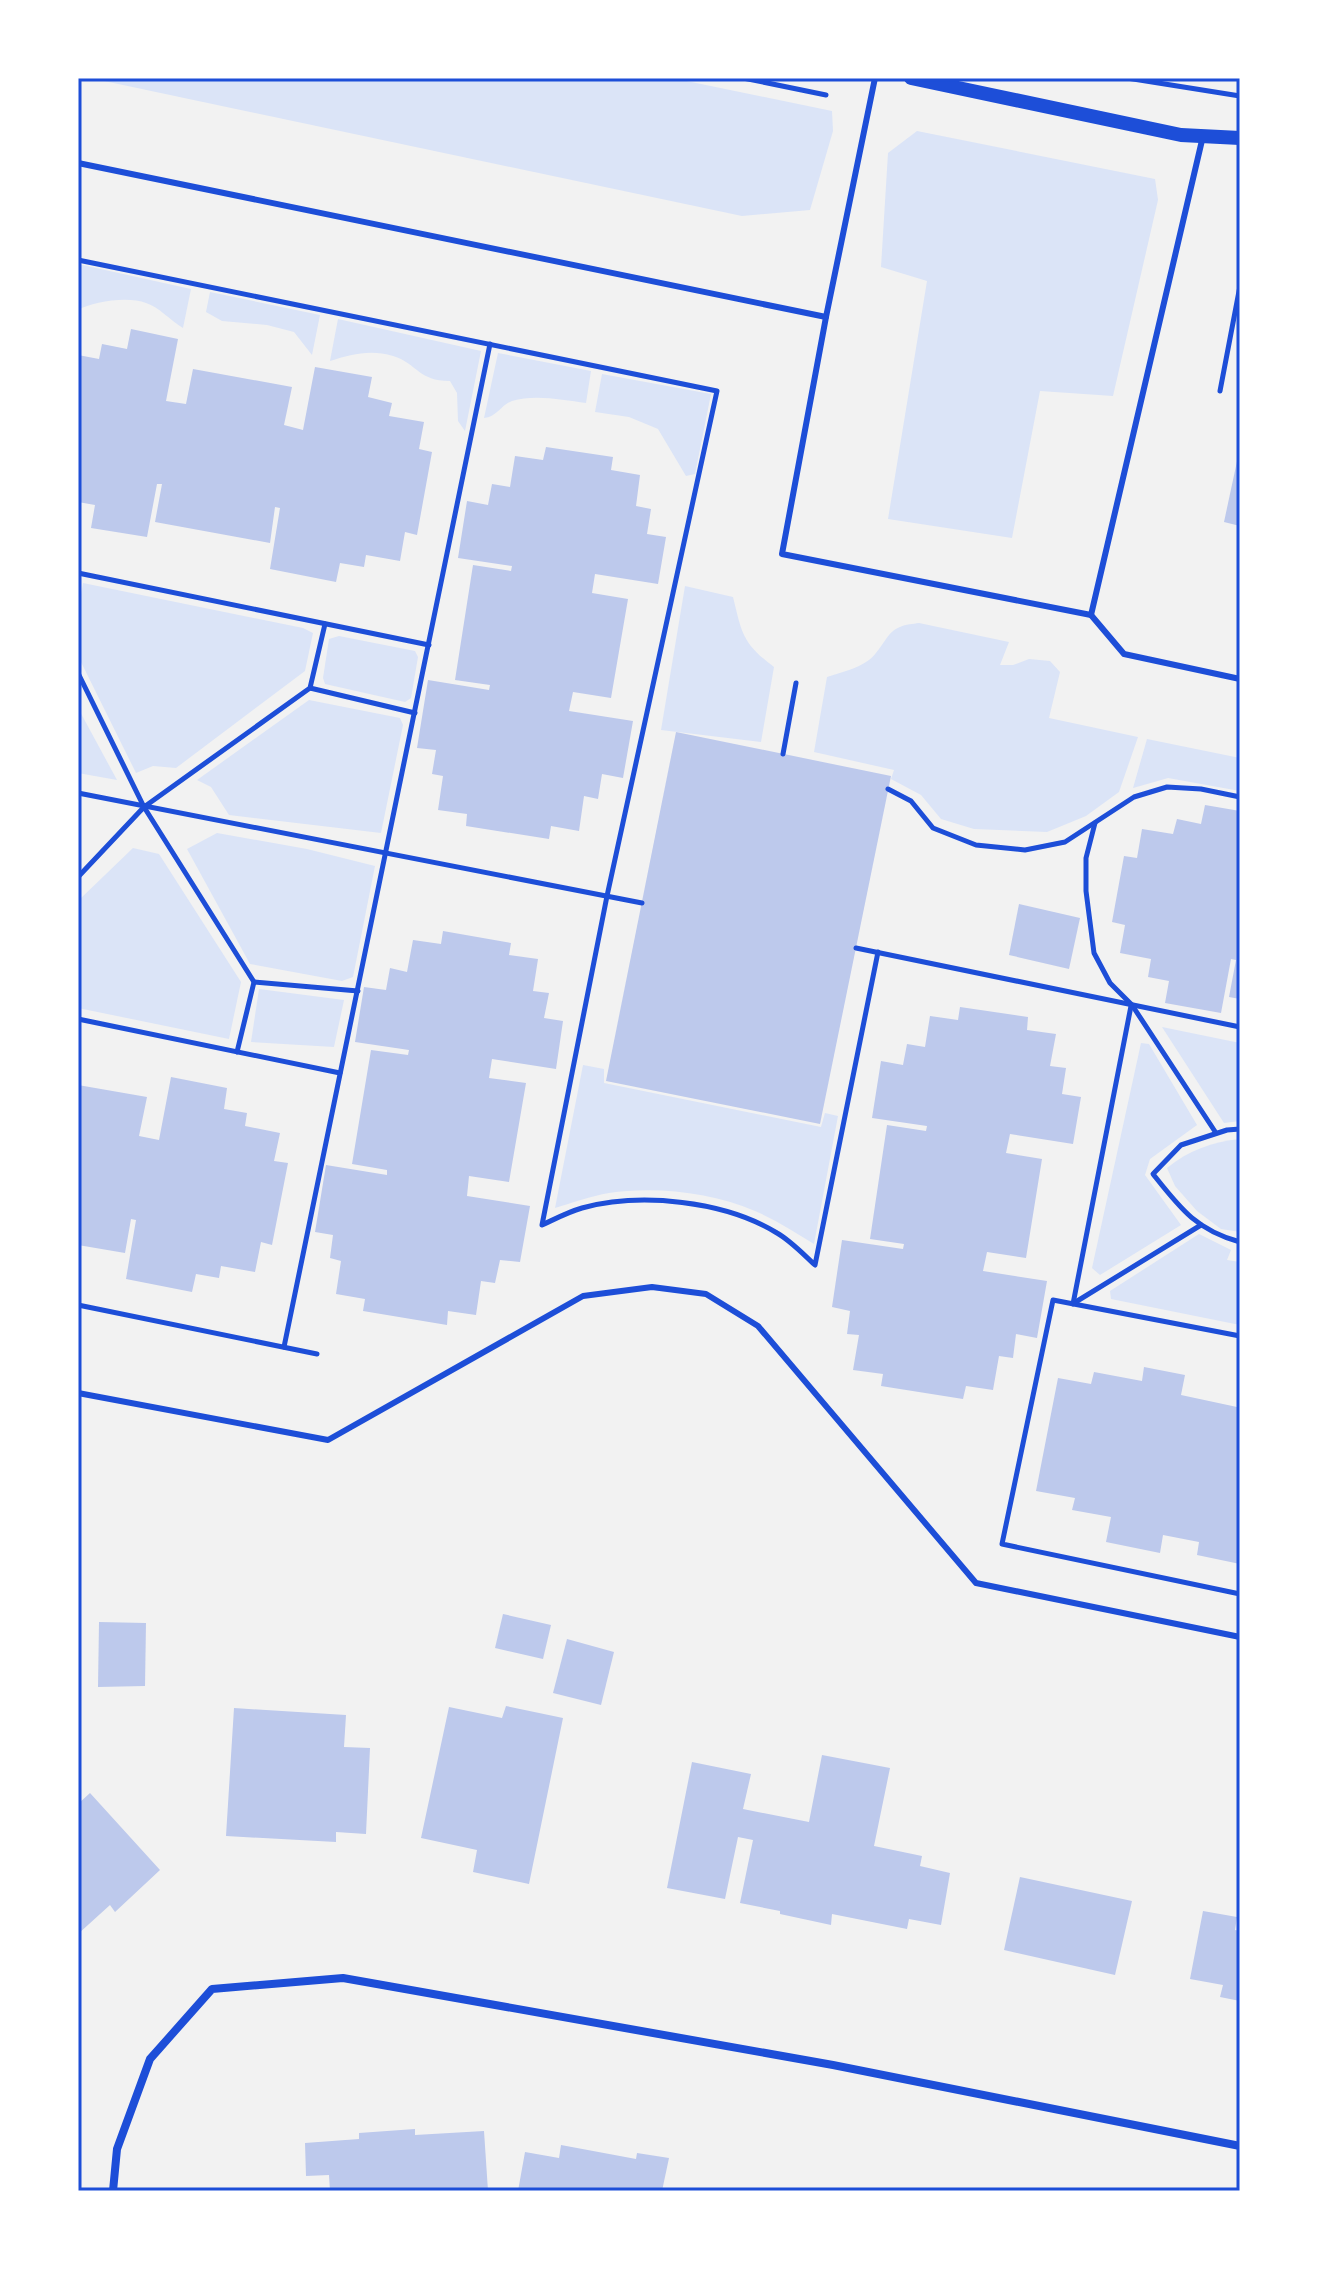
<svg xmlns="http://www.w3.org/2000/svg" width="1318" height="2269" font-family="'Source Sans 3',sans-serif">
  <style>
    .green { fill: #dbe4f7 }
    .building { fill: #bdc9ec }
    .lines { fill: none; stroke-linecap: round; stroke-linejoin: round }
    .path { stroke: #1d4ed8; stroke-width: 5 }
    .service { stroke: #1d4ed8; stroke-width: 6 }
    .minor { stroke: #1d4ed8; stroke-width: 8 }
    .tertiary { stroke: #1d4ed8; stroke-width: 14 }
    .neatline { fill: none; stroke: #1d4ed8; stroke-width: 3 }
  </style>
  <rect width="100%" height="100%" fill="#f2f2f2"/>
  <g class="green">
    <polygon points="90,78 672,78 832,111 833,131 810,210 742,216"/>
    <polygon points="917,131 1155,179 1158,200 1113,396 1040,391 1012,538 888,519 927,281 881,267 888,153"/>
    <path d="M78,264L191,289L183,328C171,321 159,307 146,303C129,296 93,301 78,310Z"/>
    <polygon points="210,292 320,315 312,355 294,332 267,325 222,321 206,312"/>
    <path d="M338,319L481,351L465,431L458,421L457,393L450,381C418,381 418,364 393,356C371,349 351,354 330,361Z"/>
    <path d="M498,353L591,371L586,403C563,400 535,394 512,401C501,405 497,417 484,418Z"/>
    <polygon points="602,374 711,394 695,474 686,476 658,429 629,417 595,412"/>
    <polygon points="83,583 303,628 313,633 305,671 176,768 153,766 136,773 78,656 78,612"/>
    <path d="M685,586L733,597C742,633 742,643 774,667L761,742L661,730Z"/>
    <path d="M919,623L1009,642L1000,665H1013L1029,659L1050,661L1060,672L1049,718L1138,737L1119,792L1086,816L1047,832L974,829L941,819L921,795L891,779L894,770L814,752L827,677C842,672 857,669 869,660C881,651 887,631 900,627C906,624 913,624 919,623Z"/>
    <polygon points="339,636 415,651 418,657 411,698 405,702 325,684 323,678 329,639"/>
    <polygon points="309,700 400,718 403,725 381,833 229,815 211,787 197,780"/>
    <polygon points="78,708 117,780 78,773"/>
    <polygon points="1147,739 1240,758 1240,791 1168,778 1133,788"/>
    <polygon points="217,833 307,849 375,866 353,977 342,981 250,964 187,849"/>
    <polygon points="133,848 159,854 241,982 229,1039 78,1008 78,901"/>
    <polygon points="259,989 344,1000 334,1047 251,1042"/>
    <polygon points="1162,1027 1240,1043 1240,1121 1224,1123"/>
    <polygon points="1141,1043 1149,1044 1197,1125 1150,1159 1145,1175 1181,1225 1100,1275 1092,1268"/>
    <path d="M583,1065L604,1069V1083L821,1127L825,1113L838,1116L814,1244C795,1232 776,1220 755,1211C713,1192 653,1186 609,1193C591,1196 572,1203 555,1208Z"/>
    <path d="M1240,1139V1232L1221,1229L1197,1211L1175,1186L1167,1168C1189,1150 1212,1142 1240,1139Z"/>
    <polygon points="1199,1234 1231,1250 1227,1260 1240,1262 1240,1325 1111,1299 1110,1291"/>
  </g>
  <g class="building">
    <polygon points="131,329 178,339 166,401 186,404 193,369 292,387 284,425 303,430 315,367 372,377 368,397 392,403 389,416 424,422 419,449 432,452 417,535 405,532 400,561 366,555 364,567 340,563 336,582 270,569 280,508 275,507 270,543 155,522 162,484 157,484 147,537 91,528 95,505 78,502 78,355 99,359 102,344 127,349"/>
    <polygon points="546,447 613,457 611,470 640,475 636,506 651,509 647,534 666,537 658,584 595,574 592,593 628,599 611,698 573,692 569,711 633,721 623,778 602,774 598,799 584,796 579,831 551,826 549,839 466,826 467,814 438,810 443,776 432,774 436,750 417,748 428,680 489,690 490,685 455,680 473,565 511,571 512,566 458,558 467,501 488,505 492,484 510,487 515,456 543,460"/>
    <polygon points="1239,452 1240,452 1240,526 1224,522"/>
    <polygon points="676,732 891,776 820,1124 606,1081"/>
    <polygon points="1205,805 1240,811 1240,999 1229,997 1236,960 1231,959 1221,1013 1165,1003 1169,981 1148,977 1151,959 1120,953 1125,925 1112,922 1124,856 1137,858 1142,829 1173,834 1177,819 1201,824"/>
    <polygon points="1019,904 1080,918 1069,969 1009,955"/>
    <polygon points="443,931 511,943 509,955 538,959 533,991 549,993 544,1018 563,1021 556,1069 492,1059 489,1078 526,1083 509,1182 469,1176 467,1196 530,1206 520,1262 500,1260 495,1283 481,1281 476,1315 448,1311 447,1325 363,1311 365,1299 336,1294 341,1261 330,1258 333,1235 315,1232 326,1165 387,1175 387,1170 352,1164 371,1050 408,1055 409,1050 355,1042 364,987 386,990 390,968 407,972 413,940 441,944"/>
    <polygon points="960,1007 1028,1017 1027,1030 1056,1034 1050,1066 1066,1068 1062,1094 1081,1097 1073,1144 1010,1134 1006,1153 1042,1159 1026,1258 987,1252 983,1271 1047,1281 1037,1338 1016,1334 1013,1358 999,1356 993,1390 966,1386 963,1399 881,1386 883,1374 853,1370 859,1335 847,1334 850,1311 832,1307 842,1240 903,1249 904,1244 870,1239 887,1125 926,1131 927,1126 872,1118 881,1061 903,1065 907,1044 925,1047 930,1016 958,1020"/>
    <polygon points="171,1077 227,1088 224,1109 247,1113 245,1126 280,1133 274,1161 288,1163 272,1245 261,1242 255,1272 221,1266 219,1278 196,1274 192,1292 126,1279 136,1220 131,1219 125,1253 78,1245 78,1085 147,1097 139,1136 159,1140"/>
    <polygon points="1144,1367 1185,1375 1181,1395 1237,1407 1240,1399 1240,1564 1197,1555 1199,1542 1163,1535 1160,1553 1106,1542 1111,1517 1072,1510 1075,1498 1036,1491 1058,1378 1091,1384 1094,1372 1142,1381"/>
    <polygon points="503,1614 551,1625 543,1659 495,1648"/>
    <polygon points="99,1622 146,1623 145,1686 98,1687"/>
    <polygon points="567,1639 614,1652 601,1705 553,1693"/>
    <polygon points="506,1706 563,1718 529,1884 473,1872 477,1850 421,1838 449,1707 502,1718"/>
    <polygon points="234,1708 346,1715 344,1747 370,1748 366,1834 336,1832 336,1842 226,1836"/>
    <polygon points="822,1755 890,1768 874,1846 922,1856 920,1866 950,1873 941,1925 909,1919 907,1929 832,1914 831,1925 780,1914 780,1911 740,1903 753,1840 738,1837 725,1899 667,1888 692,1762 751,1774 743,1809 809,1822"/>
    <polygon points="90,1793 160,1870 115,1912 110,1905 78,1934 78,1804"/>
    <polygon points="1020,1877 1132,1901 1115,1975 1004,1950"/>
    <polygon points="1203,1911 1237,1917 1235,1930 1240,1931 1240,2001 1220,1997 1223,1985 1190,1979"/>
    <polygon points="415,2129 415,2135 484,2131 488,2191 330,2191 329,2175 306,2176 305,2143 359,2139 359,2133"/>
    <polygon points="561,2145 636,2159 637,2153 669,2158 662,2191 518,2191 525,2152 559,2158"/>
  </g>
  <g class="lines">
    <g class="path">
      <polyline points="743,78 826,95"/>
      <polyline points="1127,78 1240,96"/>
      <path d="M78,260L717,391L607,896L542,1225C555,1219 568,1212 582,1208C641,1192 725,1201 777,1233C791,1241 803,1254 815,1265L878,952"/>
      <polyline points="1220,391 1240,286"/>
      <polyline points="78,573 429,645"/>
      <polyline points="78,673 144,807 310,688 325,624"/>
      <polyline points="310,688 415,713"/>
      <polyline points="783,754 796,683"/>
      <polyline points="888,789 911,801 933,828 976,845 1025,850 1065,842 1134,797 1167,787 1201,789 1240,797"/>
      <polyline points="78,793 642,903"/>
      <polyline points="1095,823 1086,858 1086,891 1094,953 1110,983 1132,1005 1216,1133"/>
      <polyline points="78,877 144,807 254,982 237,1052"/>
      <polyline points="856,948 1240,1027"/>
      <polyline points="254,982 358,991"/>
      <polyline points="78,1019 340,1073"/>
      <path d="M1240,1129L1227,1130L1181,1145L1153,1174C1180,1208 1196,1230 1240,1242"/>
      <polyline points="1074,1303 1201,1225"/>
      <polyline points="1073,1304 1131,1006"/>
      <polyline points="78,1305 317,1354"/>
      <polyline points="1240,1336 1053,1300 1002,1544 1240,1594"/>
      <polyline points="284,1347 490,344"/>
    </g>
    <g class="service">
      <polyline points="78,163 826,317 875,78"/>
      <polyline points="826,317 782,554 1091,615 1203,136"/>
      <polyline points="1091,615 1124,654 1240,679"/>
      <polyline points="78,1393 328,1440 583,1296 652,1287 706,1294 758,1326 976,1583 1240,1637"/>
    </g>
    <polyline class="minor" points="113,2191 117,2149 150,2059 212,1989 343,1978 833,2065 1240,2146"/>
    <polyline class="tertiary" points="911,78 1181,135 1240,138"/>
  </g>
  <rect width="1318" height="2269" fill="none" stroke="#ffffff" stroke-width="160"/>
  <rect x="80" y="80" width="1158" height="2109" class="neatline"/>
</svg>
